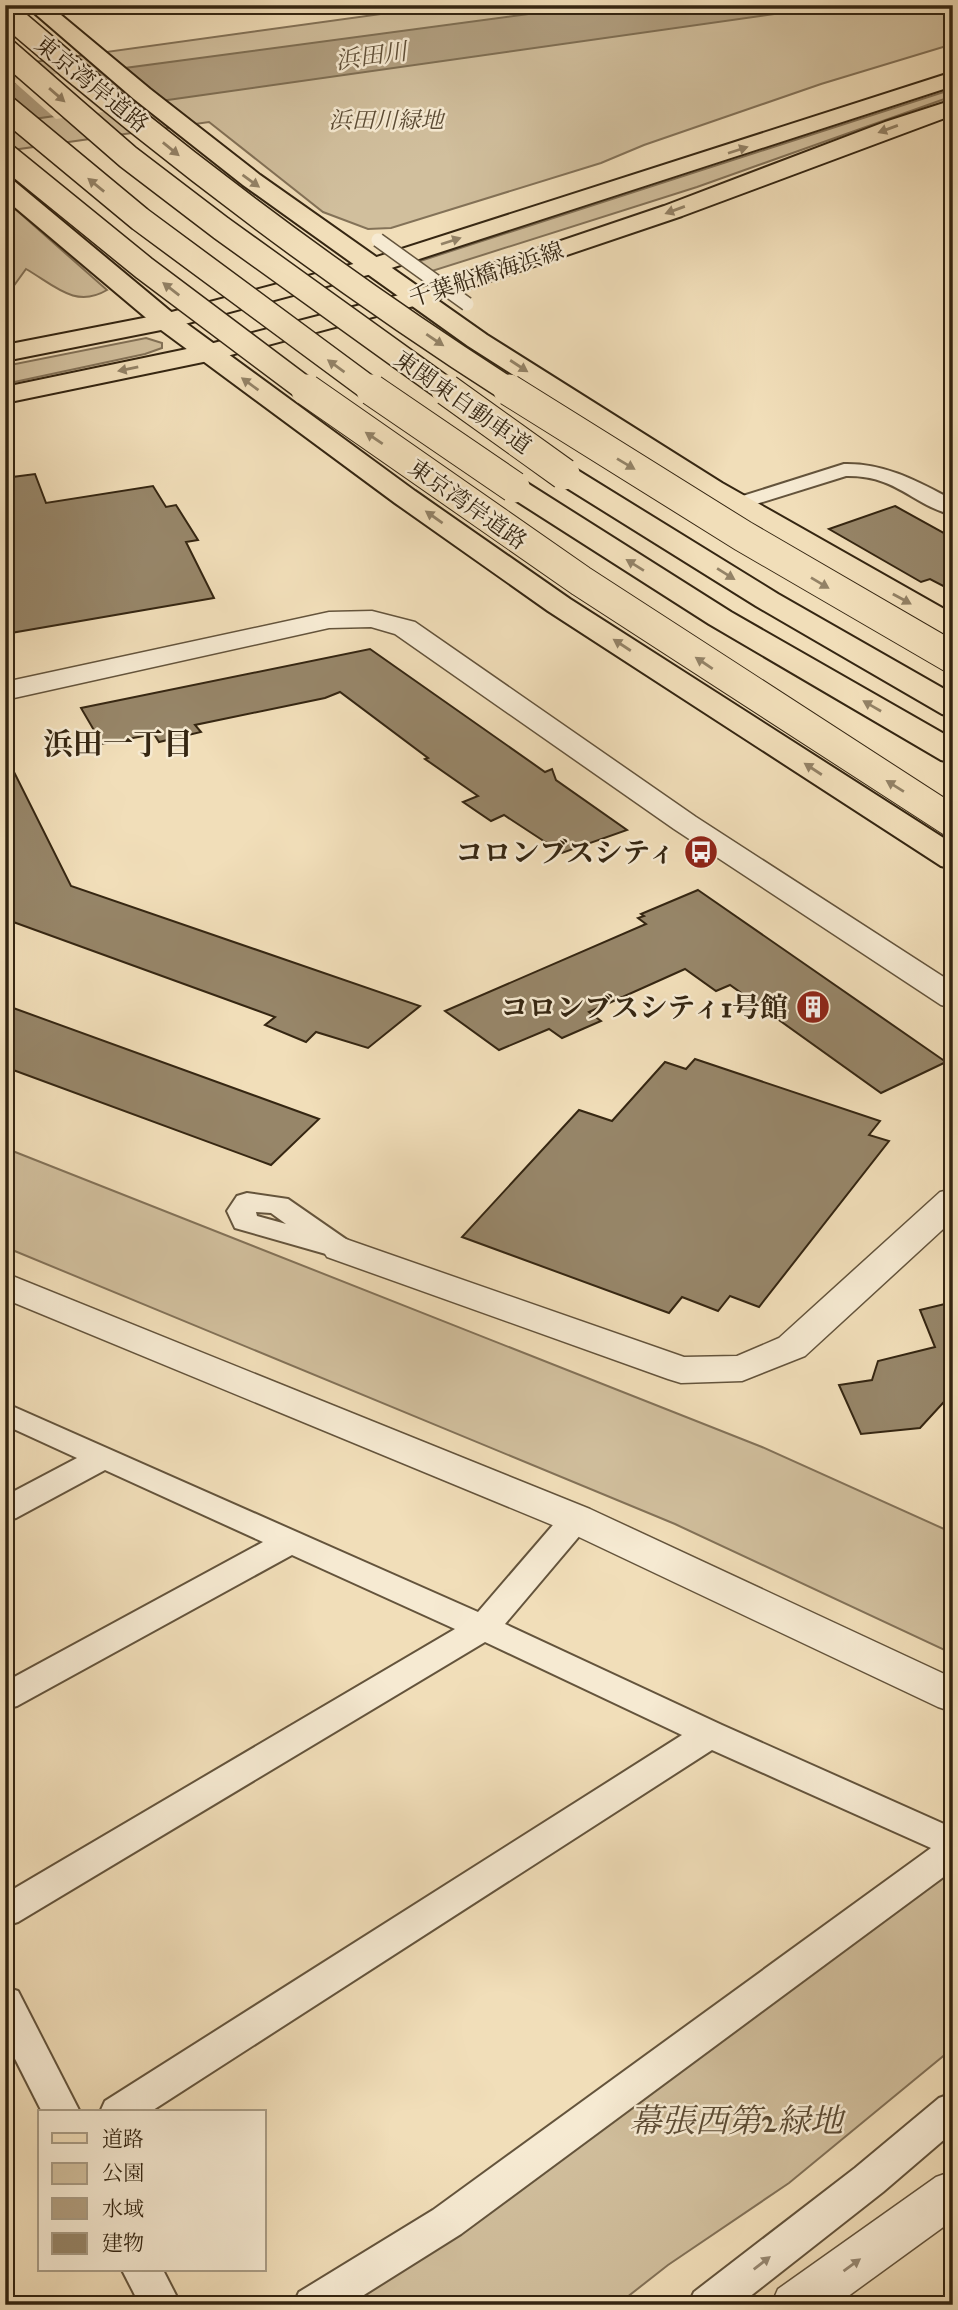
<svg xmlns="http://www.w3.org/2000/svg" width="958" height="2310" font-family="'IM FELL Great Primer','Noto Serif JP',serif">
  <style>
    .green { fill: #d1bf9d; stroke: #837258; stroke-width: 2 }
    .water { fill: #b19f80; stroke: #7f6f54; stroke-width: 2 }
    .pier { fill: #f1deb9 }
    .building { fill: #978669; stroke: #352612; stroke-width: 2 }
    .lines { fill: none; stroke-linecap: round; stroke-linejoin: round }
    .minor-casing { stroke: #64543c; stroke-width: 4 }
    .tertiary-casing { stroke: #64543c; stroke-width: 3 }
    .primary-casing { stroke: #352612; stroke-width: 4 }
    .trunk-casing { stroke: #352612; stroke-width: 4 }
    .motorway-casing { stroke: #352612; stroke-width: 4 }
    .minor { fill: #f6ead2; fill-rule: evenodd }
    .tertiary { fill: #f6ead2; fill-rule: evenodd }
    .primary { fill: #f1deb9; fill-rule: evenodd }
    .trunk { fill: #f1deb9; fill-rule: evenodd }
    .motorway { fill: #f1deb9; fill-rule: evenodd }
    .pedestrian-bridge-casing { stroke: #64543c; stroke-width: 16; stroke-linecap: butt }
    .trunk-bridge-far1-casing { stroke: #352612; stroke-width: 27; stroke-linecap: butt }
    .trunk-bridge-casing { stroke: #352612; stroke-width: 33; stroke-linecap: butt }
    .motorway-bridge-far1-casing { stroke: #352612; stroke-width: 27; stroke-linecap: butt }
    .motorway-bridge-casing { stroke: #352612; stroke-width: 33; stroke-linecap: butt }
    .pedestrian-bridge { stroke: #f6ead2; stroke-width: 13 }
    .trunk-bridge-far1 { stroke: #f1deb9; stroke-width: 24 }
    .trunk-bridge { stroke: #f1deb9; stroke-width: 31 }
    .motorway-bridge-far1 { stroke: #f1deb9; stroke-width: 24 }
    .motorway-bridge { stroke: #f1deb9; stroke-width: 31 }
    .oneway { fill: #938266 }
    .oneway2 { fill: #968872 }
    .labels { text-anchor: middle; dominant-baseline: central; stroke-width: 5; stroke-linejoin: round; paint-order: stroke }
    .far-street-label { font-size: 23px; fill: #352612; stroke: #f6ead2 }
    .far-park-label { font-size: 23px; font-style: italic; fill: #5c4c35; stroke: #f6ead2 }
    .far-water-label { font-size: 24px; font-style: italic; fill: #605038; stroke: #f6ead2 }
    .poi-label { font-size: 28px; font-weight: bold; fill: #352612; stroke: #f6ead2; text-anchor: end }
    .neighbourhood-label { font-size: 30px; font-weight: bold; fill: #352612; stroke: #f6ead2 }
    .near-park-label { font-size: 33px; font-style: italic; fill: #5c4c35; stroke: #f6ead2 }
  </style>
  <rect width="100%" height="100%" fill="#f1deb9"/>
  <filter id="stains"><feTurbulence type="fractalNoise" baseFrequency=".00286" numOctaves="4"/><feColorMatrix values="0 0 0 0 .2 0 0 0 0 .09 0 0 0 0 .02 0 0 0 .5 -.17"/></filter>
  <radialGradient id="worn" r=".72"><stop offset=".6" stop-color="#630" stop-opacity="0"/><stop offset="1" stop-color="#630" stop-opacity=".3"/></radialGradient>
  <g class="green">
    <polygon points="431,5 953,5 953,44 821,84 644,145 601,163 391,228 368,229 323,212 209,122 5,151 5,66 432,7"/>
    <polygon points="953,89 953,96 697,187 429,272 414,263"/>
    <path d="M5,200L107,290C75,309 54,285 26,269L5,298Z"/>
    <polygon points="146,338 162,343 162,348 145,354 5,384 5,366"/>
    <polygon points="5,1148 762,1447 953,1533 953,1654 675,1524 5,1247"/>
    <polygon points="953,1853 953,2048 789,2183 668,2265 617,2305 329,2305"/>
  </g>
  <polygon class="water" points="596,5 838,5 5,123 5,84"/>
  <polygon class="pier" points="57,74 103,112 56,119 12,80"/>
  <g class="building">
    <polygon points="35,474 46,503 153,486 166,507 176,505 198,540 186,542 214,598 5,634 5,478"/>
    <polygon points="895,506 953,538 953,591 930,579 921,582 829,529"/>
    <polygon points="370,649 545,772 552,769 556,780 627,830 562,853 504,815 491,821 463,802 478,796 425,759 428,758 340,692 325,698 195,725 201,732 159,742 154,734 102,744 81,708"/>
    <polygon points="5,754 71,886 420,1006 368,1048 316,1032 306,1042 265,1025 275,1017 5,919"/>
    <polygon points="698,890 946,1062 881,1093 730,985 716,991 685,969 589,1012 601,1021 562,1038 549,1029 499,1050 445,1011 646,924 638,918 644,916 641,914"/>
    <polygon points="5,1005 319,1119 271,1165 5,1067"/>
    <polygon points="695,1059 880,1121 869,1135 889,1141 759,1307 730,1296 718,1311 682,1297 669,1313 462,1237 579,1110 612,1121 665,1062 686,1069"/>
    <polygon points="953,1302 953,1392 920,1428 861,1434 839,1385 872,1380 878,1361 935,1347 920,1310"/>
  </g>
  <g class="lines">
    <g class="minor-casing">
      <g id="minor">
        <path d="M844,464C885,463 917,481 953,500V515C912,505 897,475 846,476L737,510L730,508L726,504L730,500Z"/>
        <path d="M247,1193L288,1199L350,1242L355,1249L350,1256L340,1258L235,1228L227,1211L237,1196ZM256,1212L271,1213L286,1224L257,1216Z"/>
        <polygon points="5,1403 478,1612 565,1511 576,1508 587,1511 592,1519 587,1527 505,1624 722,1725 953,1828 953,1870 461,2234 348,2305 293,2305 299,2292 433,2210 931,1848 712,1750 150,2112 100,2112 105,2101 682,1735 485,1642 18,1922 5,1926 5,1894 455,1629 292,1555 17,1706 5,1709 5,1682 263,1542 105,1470 16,1518 5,1521 5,1496 77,1458 5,1425"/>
        <polygon points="5,1987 18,1991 80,2112 42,2112 5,2039"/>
        <polygon points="953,2093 953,2132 883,2192 739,2305 688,2305 694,2292 855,2168 939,2098"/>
        <polygon points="122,2270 163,2270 181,2305 140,2305"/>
      </g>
    </g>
    <g class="tertiary-casing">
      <g id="tertiary">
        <polygon points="372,611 415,622 696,817 953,983 953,1008 941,1005 674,829 395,634 371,627 329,628 5,700 5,682 329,612"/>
        <polygon points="953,1189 953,1220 805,1356 742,1381 681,1383 668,1379 327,1257 322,1249 327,1241 340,1237 684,1357 737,1356 779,1338 940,1192"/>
        <polygon points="5,1273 590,1509 953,1678 953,1712 938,1707 562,1529 5,1299"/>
        <polygon points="953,2171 953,2220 836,2305 771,2305 778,2289 936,2177"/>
      </g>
    </g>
    <g class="primary-casing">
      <g id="primary">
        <polygon points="953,72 953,86 379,272 166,329 5,361 5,345 164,314 361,262"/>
        <polygon points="953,100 953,115 682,216 425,303 208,361 5,403 5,387 206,345 407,293 664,206 885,122"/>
      </g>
    </g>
    <g class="trunk-casing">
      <g id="trunk">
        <polygon points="25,5 49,5 150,89 260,175 487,335 722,483 953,614 953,636 942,634 702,495 468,346 243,185 134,99"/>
        <polygon points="5,179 14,181 175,315 415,491 570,599 953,844 953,869 941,866 548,611 395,503 157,327 5,199"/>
      </g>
    </g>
    <g class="motorway-casing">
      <g id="motorway">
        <polygon points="564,465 574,468 778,594 953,694 953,717 942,714 756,606 554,480 550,474 554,468"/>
        <polygon points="514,478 524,481 731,612 953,739 953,763 941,760 709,624 504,493 500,487 504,481"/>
      </g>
    </g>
    <use href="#minor" class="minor"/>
    <use href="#tertiary" class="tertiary"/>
    <use href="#primary" class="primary"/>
    <use href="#trunk" class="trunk"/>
    <use href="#motorway" class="motorway"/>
    <g class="pedestrian-bridge-casing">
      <polyline id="pedestrian-bridge" points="378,240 467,304"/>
    </g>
    <g class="trunk-bridge-far1-casing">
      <g id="trunk-bridge-far1">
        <path d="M5,12C165,150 334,278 512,392"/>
        <polyline points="5,155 144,268 309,392"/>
      </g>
    </g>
    <g class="trunk-bridge-casing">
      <g id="trunk-bridge">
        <polyline points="307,390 581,581 953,822"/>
        <polyline points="509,390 743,536 953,658"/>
      </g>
    </g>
    <g class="motorway-bridge-far1-casing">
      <g id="motorway-bridge-far1">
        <polyline points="5,50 128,157 221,228 449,392"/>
        <polyline points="5,107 140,219 374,392"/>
      </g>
    </g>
    <g class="motorway-bridge-casing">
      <g id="motorway-bridge">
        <polyline points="372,390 514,487"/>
        <polyline points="447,390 564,474"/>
      </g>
    </g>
    <use href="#pedestrian-bridge" class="pedestrian-bridge"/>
    <use href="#trunk-bridge-far1" class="trunk-bridge-far1"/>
    <use href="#trunk-bridge" class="trunk-bridge"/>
    <use href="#motorway-bridge-far1" class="motorway-bridge-far1"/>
    <use href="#motorway-bridge" class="motorway-bridge"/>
  </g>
  <defs><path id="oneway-solid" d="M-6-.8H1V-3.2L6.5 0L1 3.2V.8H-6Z" transform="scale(1.75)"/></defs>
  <g class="oneway">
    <use href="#oneway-solid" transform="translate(57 95) rotate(41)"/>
    <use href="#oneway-solid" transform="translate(888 129) rotate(160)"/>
    <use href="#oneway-solid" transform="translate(171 149) rotate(39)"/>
    <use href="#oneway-solid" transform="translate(738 150) rotate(-18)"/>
    <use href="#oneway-solid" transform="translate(251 181) rotate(36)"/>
    <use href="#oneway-solid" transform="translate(96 185) rotate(-141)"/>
    <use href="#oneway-solid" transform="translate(675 210) rotate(160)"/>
    <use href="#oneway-solid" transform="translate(451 241) rotate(-18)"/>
    <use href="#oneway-solid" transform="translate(171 289) rotate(-142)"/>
    <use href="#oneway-solid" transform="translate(435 340) rotate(34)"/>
    <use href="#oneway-solid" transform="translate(336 366) rotate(-144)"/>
    <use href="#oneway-solid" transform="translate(519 366) rotate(33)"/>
    <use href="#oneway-solid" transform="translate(128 369) rotate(168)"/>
    <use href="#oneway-solid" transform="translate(250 384) rotate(-144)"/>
    <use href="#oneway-solid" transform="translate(374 438) rotate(-146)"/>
    <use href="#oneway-solid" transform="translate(626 464) rotate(31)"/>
    <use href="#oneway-solid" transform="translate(434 517) rotate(-145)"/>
    <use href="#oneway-solid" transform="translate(635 565) rotate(-148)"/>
    <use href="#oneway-solid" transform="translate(726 574) rotate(32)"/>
    <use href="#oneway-solid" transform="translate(820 583) rotate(31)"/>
    <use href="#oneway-solid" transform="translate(902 599) rotate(29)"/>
    <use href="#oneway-solid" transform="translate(622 645) rotate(-147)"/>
    <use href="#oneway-solid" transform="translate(704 663) rotate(-146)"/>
    <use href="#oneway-solid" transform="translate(872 706) rotate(-150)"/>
    <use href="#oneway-solid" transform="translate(813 769) rotate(-147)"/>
    <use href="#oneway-solid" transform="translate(895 786) rotate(-148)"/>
  </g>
  <g class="oneway2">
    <use href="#oneway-solid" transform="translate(762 2263) rotate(-38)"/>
    <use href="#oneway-solid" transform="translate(852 2265) rotate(-36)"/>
  </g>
  <defs>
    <g id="bus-disc" transform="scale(1.75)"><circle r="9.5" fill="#8f2418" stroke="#f6ead2"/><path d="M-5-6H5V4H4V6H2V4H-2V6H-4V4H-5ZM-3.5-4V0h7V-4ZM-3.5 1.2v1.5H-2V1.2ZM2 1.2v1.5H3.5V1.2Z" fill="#fff"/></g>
    <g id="building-disc" transform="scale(1.75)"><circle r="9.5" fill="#8f2418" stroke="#f6ead2"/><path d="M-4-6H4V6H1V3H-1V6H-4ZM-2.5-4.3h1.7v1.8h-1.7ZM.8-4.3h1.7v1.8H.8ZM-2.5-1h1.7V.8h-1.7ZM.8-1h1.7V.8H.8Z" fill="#fff"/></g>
  </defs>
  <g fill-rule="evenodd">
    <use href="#bus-disc" x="701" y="852"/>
    <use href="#building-disc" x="813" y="1007"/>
  </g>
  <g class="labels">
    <g class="far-street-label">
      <text transform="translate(92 84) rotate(39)">東京湾岸道路</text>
      <text transform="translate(486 274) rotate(-18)">千葉船橋海浜線</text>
      <text transform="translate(463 402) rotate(35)">東関東自動車道</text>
      <text transform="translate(468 504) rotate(35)">東京湾岸道路</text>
    </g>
    <g class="far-park-label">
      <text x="386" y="120">浜田川緑地</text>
    </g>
    <g class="far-water-label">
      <text transform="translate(371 56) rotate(-8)">浜田川</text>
    </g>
    <g class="poi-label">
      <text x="676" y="852">コロンブスシティ</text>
      <text x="788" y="1007">コロンブスシティ1号館</text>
    </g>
    <g class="neighbourhood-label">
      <text x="118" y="744">浜田一丁目</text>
    </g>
    <g class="near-park-label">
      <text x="736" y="2121">幕張西第2緑地</text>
    </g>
  </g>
  <rect width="958" height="2310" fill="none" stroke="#f1deb9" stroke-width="28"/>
  <rect x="7" y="7" width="944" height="2296" fill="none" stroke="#352612" stroke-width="3.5"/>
  <rect x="14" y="14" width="930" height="2282" fill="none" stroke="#352612" stroke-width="2"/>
  <rect x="38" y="2110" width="228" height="161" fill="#f6ead2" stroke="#a99c85" stroke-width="2"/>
  <rect x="52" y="2133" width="35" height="10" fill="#f1deb9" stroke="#a99c85" stroke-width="2"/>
  <text x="102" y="2146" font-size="21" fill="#352612">道路</text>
  <rect x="52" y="2163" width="35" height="21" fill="#d1bf9d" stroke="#a99c85" stroke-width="2"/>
  <text x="102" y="2180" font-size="21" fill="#352612">公園</text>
  <rect x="52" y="2198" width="35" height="21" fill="#b19f80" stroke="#a99c85" stroke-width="2"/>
  <text x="102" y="2216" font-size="21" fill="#352612">水域</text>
  <rect x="52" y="2233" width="35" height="21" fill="#978669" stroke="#a99c85" stroke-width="2"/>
  <text x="102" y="2250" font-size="21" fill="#352612">建物</text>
  <rect width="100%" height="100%" filter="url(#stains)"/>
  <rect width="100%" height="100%" fill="url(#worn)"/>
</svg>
